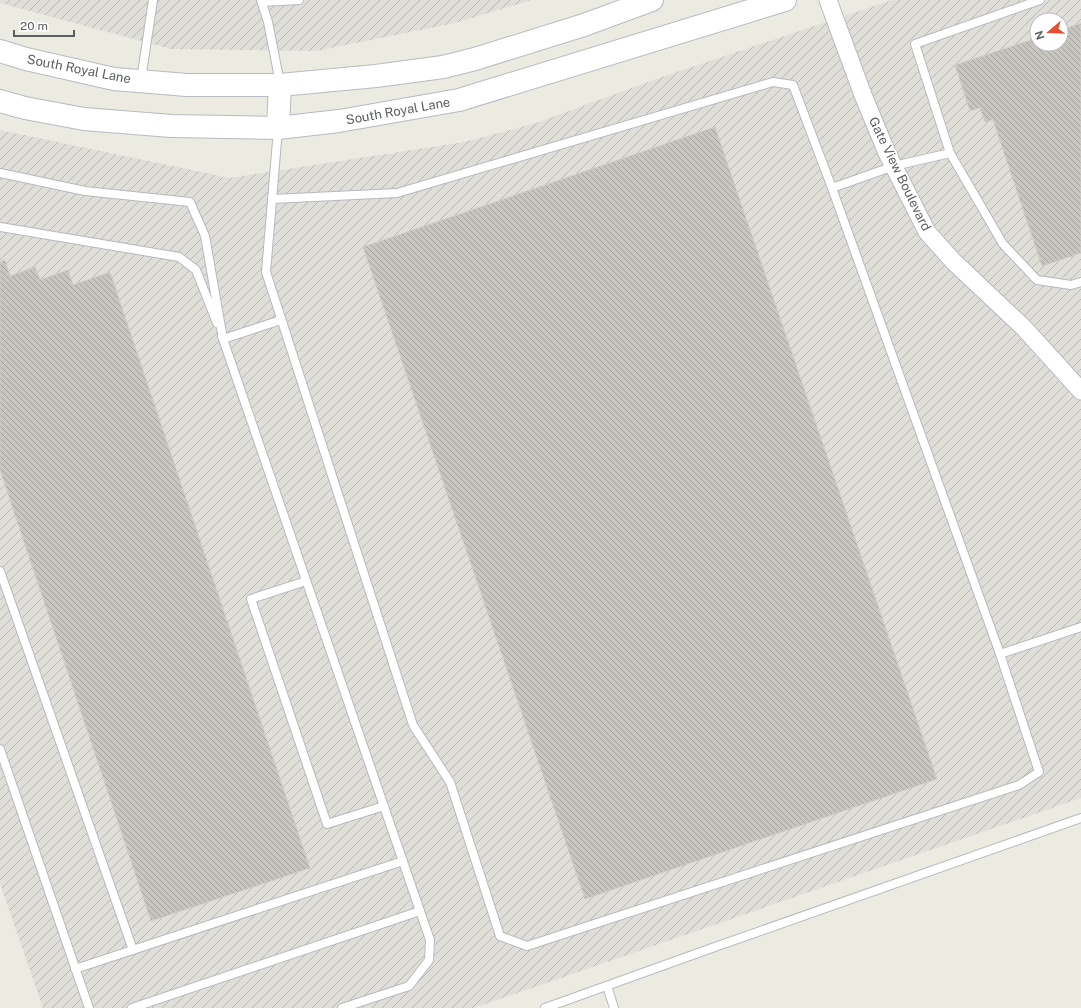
<svg xmlns="http://www.w3.org/2000/svg" width="1081" height="1008" font-family="'Public Sans',sans-serif">
  <style>
    .industrial { fill: url(#industrial-furrows); fill-rule: evenodd }
    .building { fill: url(#building-back-hatch); stroke: #d1cdc0 }
    .lines { fill: none; stroke-linecap: round; stroke-linejoin: round }
    .lane-casing { stroke: #b7b9be; stroke-width: 10 }
    .street-casing { stroke: #b7b9be; stroke-width: 19 }
    .secondary-casing { stroke: #b7bac0; stroke-width: 24 }
    .lane { stroke: #fff; stroke-width: 8 }
    .street { stroke: #fff; stroke-width: 17 }
    .secondary { stroke: #fff; stroke-width: 22 }
    .labels { text-anchor: middle; dominant-baseline: central; stroke-width: 3.5; stroke-linejoin: round; paint-order: stroke }
    .street-label { font-size: 13px; fill: #5a5d62; stroke: #fff }
  </style>
  <defs>
    <pattern id="industrial-furrows" width="10" height="10" patternUnits="userSpaceOnUse"><rect width="10" height="10" fill="#e0ded9"/><path d="M-1 1l2-2M0 10L10 0M9 11l2-2" fill="none" stroke="#b9b7b3"/></pattern>
    <pattern id="building-back-hatch" width="6" height="6" patternUnits="userSpaceOnUse"><rect width="6" height="6" fill="#c8c5bf"/><path d="M-1 5l2 2M0 0l6 6M5-1l2 2" fill="none" stroke="#a5a39f"/></pattern>
  </defs>
  <rect width="100%" height="100%" fill="#ecebe1"/>
  <g class="industrial">
    <polygon points="0,0 532,0 455,23 316,51 171,49 0,3"/>
    <path d="M892,0H1081V798L474,1008H43L0,884V130L230,178L464,142L533,124L659,78ZM1037,20H1061V44H1037Z"/>
  </g>
  <g class="building">
    <polygon points="1081,23 1081,253 1042,266 993,120 985,122 980,108 970,111 955,65 1037,38 1037,44 1061,44 1061,30"/>
    <polygon points="715,127 937,779 585,899 363,247"/>
    <polygon points="5,260 10,276 35,267 40,280 68,270 73,285 110,272 310,868 151,921 0,470 0,262"/>
  </g>
  <g class="lines">
    <g class="lane-casing">
      <g id="lane">
        <polyline points="261,0 268,22 280,83"/>
        <polyline points="262,2 299,0"/>
        <polyline points="141,80 153,0"/>
        <polyline points="278,129 266,272 413,725 450,782 500,936 527,946 1019,785 1039,772 1000,654 1081,627"/>
        <polyline points="950,153 915,44 1040,0"/>
        <polyline points="0,173 85,191 190,202 205,236 223,339 430,940 429,960 409,986 342,1008"/>
        <polyline points="832,188 1000,654"/>
        <polyline points="272,199 397,193 773,82 793,85 832,188 894,166 950,153 1003,244 1037,280 1071,285 1081,282"/>
        <polyline points="0,227 179,257 196,270 217,323"/>
        <polyline points="222,336 223,339 281,320"/>
        <polyline points="0,571 133,950"/>
        <polyline points="306,581 251,599 327,824 384,806"/>
        <polyline points="0,749 89,1008"/>
        <polyline points="75,969 403,861"/>
        <polyline points="607,986 614,1008"/>
        <polyline points="132,1008 420,911"/>
        <polyline points="545,1008 712,948 1081,818"/>
      </g>
    </g>
    <g class="street-casing">
      <polyline id="street" points="828,0 863,95 887,153 927,232 954,262 1024,328 1081,391"/>
    </g>
    <g class="secondary-casing">
      <g id="secondary">
        <polyline points="0,51 26,59 114,79 187,85 280,85 376,76 443,67 475,59 584,25 652,0"/>
        <polyline points="0,101 25,108 84,119 171,126 278,128 339,121 459,100 785,0"/>
        <polyline points="278,128 280,85"/>
      </g>
    </g>
    <use href="#lane" class="lane"/>
    <use href="#street" class="street"/>
    <use href="#secondary" class="secondary"/>
  </g>
  <g class="labels">
    <g class="street-label">
      <text transform="translate(79 69) rotate(11)">South Royal Lane</text>
      <text transform="translate(398 111) rotate(-10)">South Royal Lane</text>
      <text transform="translate(900 174) rotate(64)">Gate View Boulevard</text>
    </g>
  </g>
  <g transform="translate(1049 32) rotate(251)"><circle r="19" fill="#ffffff" stroke="#bdbec0"/>
  <path d="M0-3L7 15L0 10L-7 15Z" fill="#e25031"/>
  <text y="-6" font-size="11" font-weight="bold" text-anchor="middle" fill="#5a5d62">N</text>
  </g>
  <path d="M14 30v6h60v-6" fill="none" stroke="#5a5d62" stroke-width="2"/>
  <text x="20" y="30" font-size="12" fill="#5a5d62" stroke="#ffffff" stroke-width="3" paint-order="stroke">20 m</text>
</svg>
